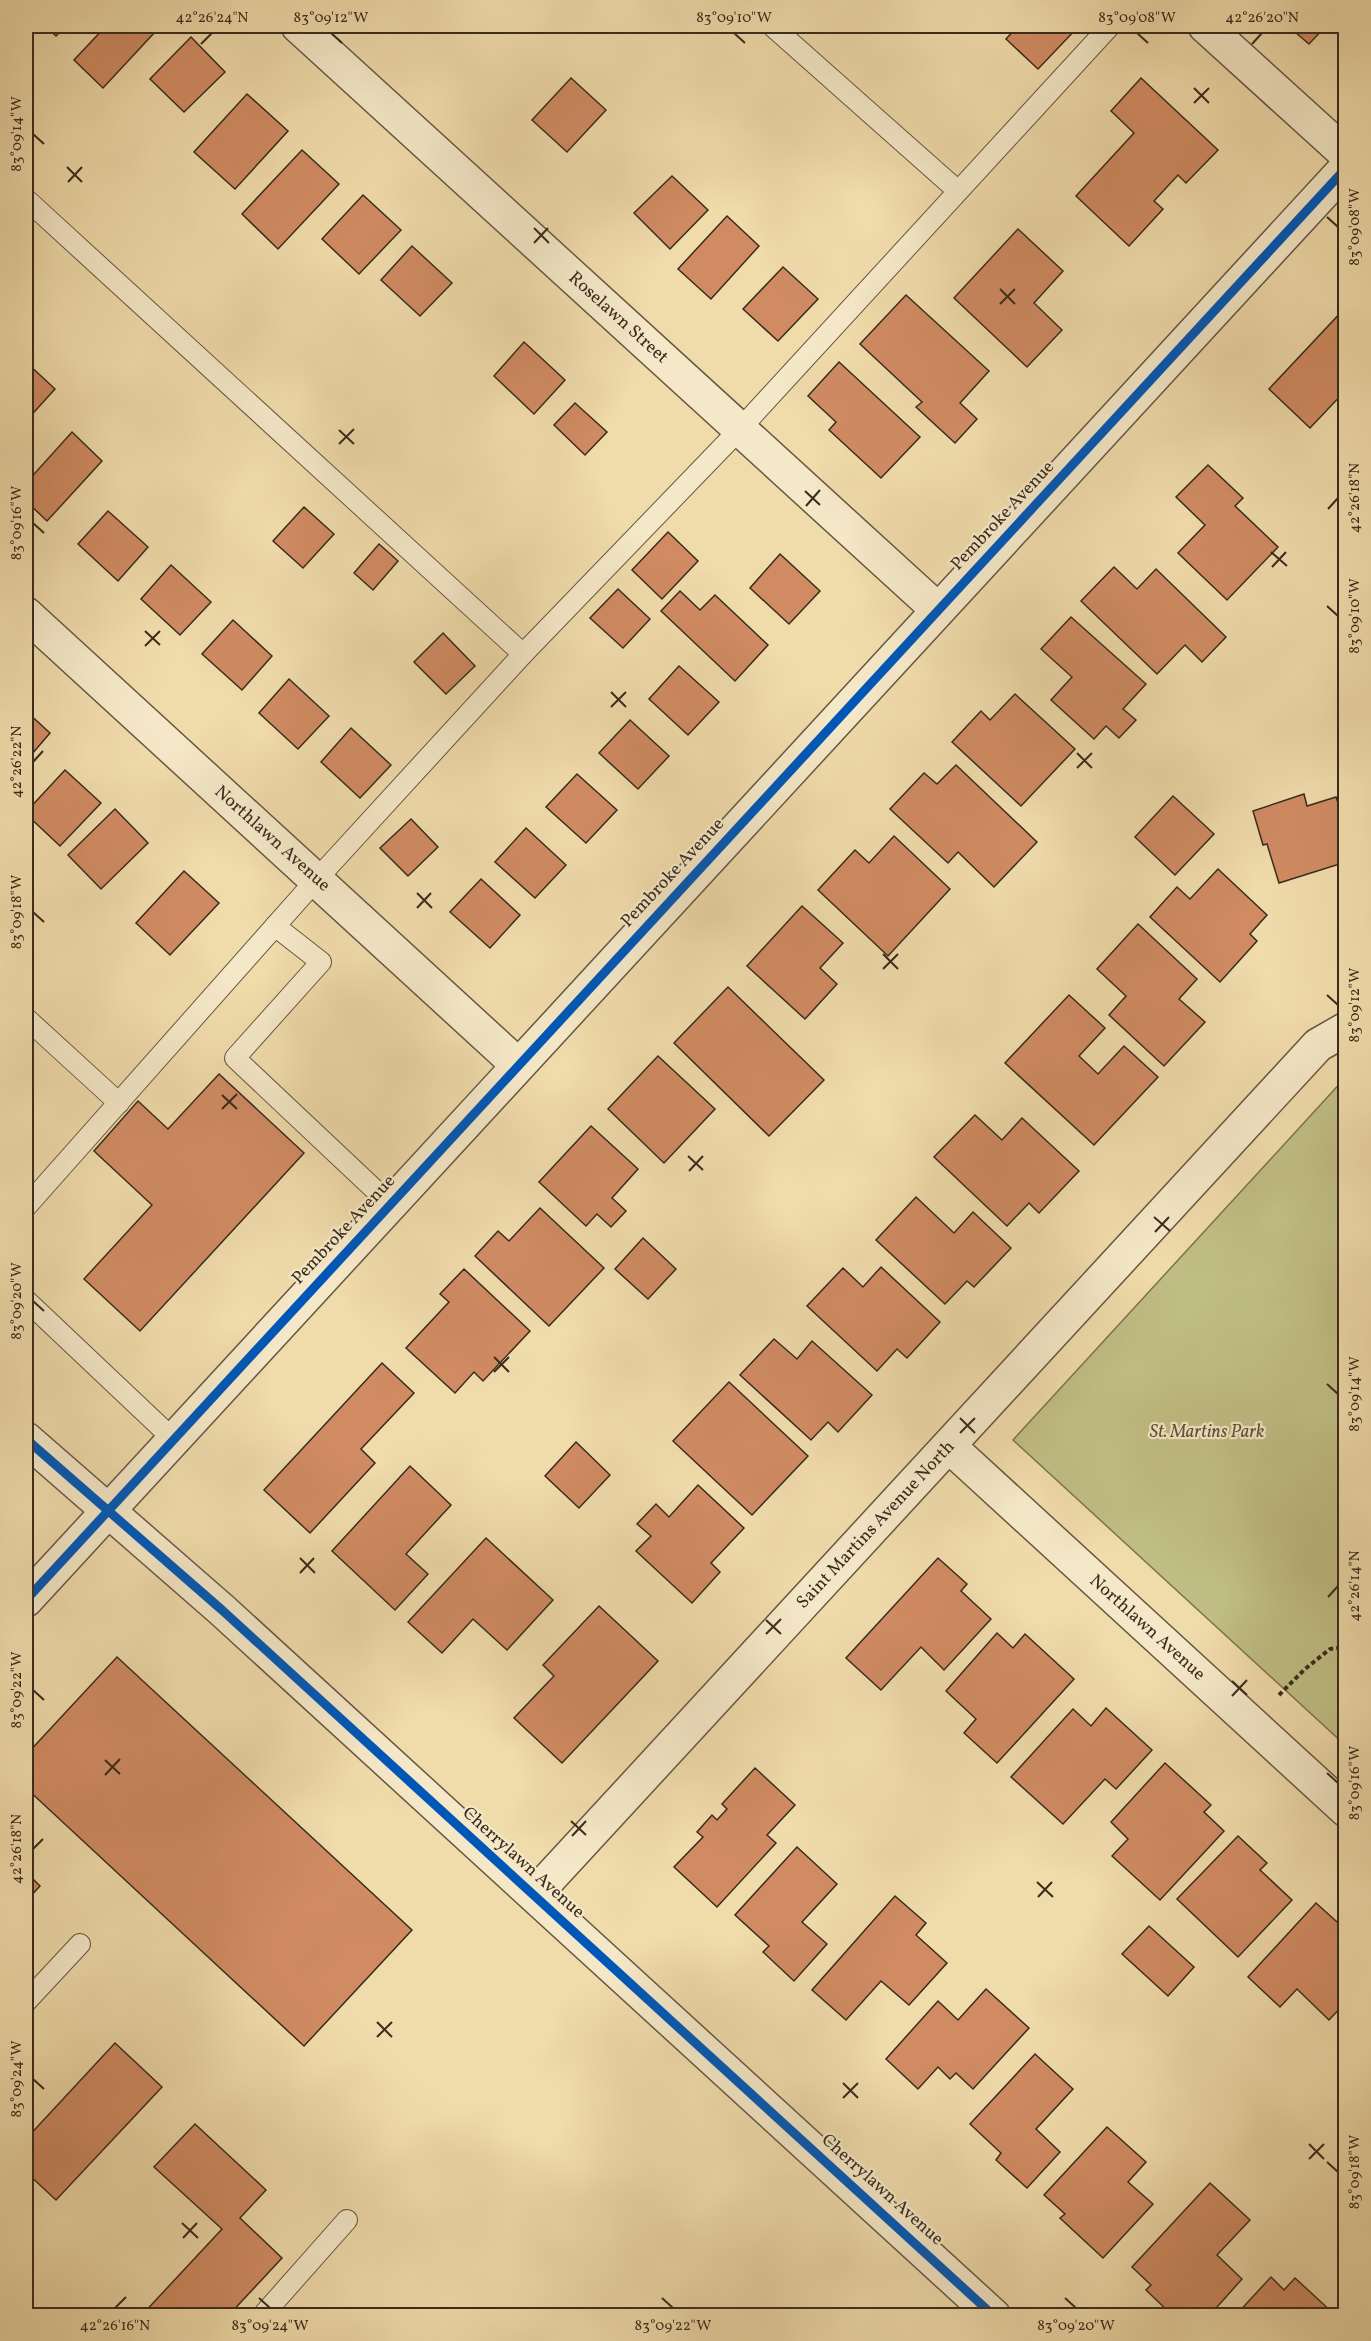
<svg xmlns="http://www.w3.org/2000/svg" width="1371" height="2341" font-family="Vollkorn,serif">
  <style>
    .green { fill: #c0be84; stroke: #7c7450; stroke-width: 1.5 }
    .building { fill: #d08b63; stroke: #392b1d; stroke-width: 1.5 }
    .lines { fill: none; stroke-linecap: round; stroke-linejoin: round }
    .service-casing { stroke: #675740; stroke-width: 22 }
    .minor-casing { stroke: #675740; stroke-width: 36 }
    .tertiary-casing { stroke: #675740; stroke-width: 36 }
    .path { stroke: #392b1d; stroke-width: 4; stroke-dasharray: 4.5 3; stroke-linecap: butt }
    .service { stroke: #f5e8c8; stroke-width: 20 }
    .minor { stroke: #f5e8c8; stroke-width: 33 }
    .tertiary { stroke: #f5e8c8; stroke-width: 33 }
    .cycleway-casing { stroke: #f5e8c8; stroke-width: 13 }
    .cycleway { stroke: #0057b8; stroke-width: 9 }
    .ticks { fill: none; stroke: #392b1d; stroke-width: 2 }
    .labels { text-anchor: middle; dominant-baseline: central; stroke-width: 4.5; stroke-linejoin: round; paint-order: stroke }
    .street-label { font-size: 18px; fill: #392b1d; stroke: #f5e8c8 }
    .park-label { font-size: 18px; font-style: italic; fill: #5b5037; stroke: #f5e8c8 }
    .neatline { fill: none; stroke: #392b1d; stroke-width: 2 }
    .ticks-label { font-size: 15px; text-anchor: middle; fill: #392b1d }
  </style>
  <rect width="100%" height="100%" fill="#f0dbab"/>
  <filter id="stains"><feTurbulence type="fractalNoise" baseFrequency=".00333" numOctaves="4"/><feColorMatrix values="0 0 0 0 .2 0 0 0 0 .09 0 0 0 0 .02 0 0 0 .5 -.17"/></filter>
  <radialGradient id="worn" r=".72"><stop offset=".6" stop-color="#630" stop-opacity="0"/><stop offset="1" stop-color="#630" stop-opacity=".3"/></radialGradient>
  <polygon class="green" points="1345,1078 1345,1745 1013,1440"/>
  <g class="building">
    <polygon points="45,26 66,26 56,36"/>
    <polygon points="106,26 148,26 155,32 103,88 74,60"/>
    <polygon points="1018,26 1079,26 1038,69 1006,39"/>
    <polygon points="1288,26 1326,26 1309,44"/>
    <polygon points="191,37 225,72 184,112 150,79"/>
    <polygon points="571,78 606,110 567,152 532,120"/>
    <polygon points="1141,78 1218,150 1186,183 1178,175 1154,201 1163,209 1129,246 1076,196 1134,133 1111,111"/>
    <polygon points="247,94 288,131 235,189 194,152"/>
    <polygon points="302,150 339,184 278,249 242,214"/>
    <polygon points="672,176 708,210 670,249 634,213"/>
    <polygon points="363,195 401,230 359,274 322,239"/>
    <polygon points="727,216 759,246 711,299 678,269"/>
    <polygon points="1018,229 1063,271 1034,303 1062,330 1027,367 954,298"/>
    <polygon points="412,246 452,283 420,316 381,280"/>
    <polygon points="783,267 818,299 778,341 743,309"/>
    <polygon points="906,295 989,371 960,403 977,419 955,443 916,407 922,402 860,344"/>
    <polygon points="1346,307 1346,390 1310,428 1269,389"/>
    <polygon points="524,342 565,380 534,414 494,376"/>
    <polygon points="26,362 55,389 26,421"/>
    <polygon points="839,362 920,437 881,478 829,430 836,422 808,396"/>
    <polygon points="575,403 607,432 585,455 554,425"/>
    <polygon points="72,432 102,461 47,521 26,501 26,483"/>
    <polygon points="1208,465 1243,498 1235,506 1278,547 1227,600 1178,553 1205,525 1176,497"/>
    <polygon points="304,507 334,534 303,568 273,541"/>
    <polygon points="108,511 148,547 118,581 78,544"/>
    <polygon points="668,532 698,561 662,599 632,570"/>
    <polygon points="379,544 398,561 373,590 354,573"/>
    <polygon points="780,554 820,591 789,624 750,588"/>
    <polygon points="171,565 211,602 180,635 141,599"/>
    <polygon points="1114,567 1137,589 1156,569 1226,637 1202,662 1185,645 1157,674 1081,601"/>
    <polygon points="618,589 650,619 623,648 590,618"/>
    <polygon points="680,591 700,610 715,595 768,645 735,681 661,611"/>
    <polygon points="1071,617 1146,684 1123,709 1136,720 1119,738 1106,726 1094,739 1051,700 1072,677 1041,649"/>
    <polygon points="233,620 272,656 242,690 202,654"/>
    <polygon points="443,633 475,666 446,694 414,662"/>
    <polygon points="679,666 719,702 688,735 649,699"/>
    <polygon points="289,679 329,716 298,749 259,713"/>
    <polygon points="1015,694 1075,749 1021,806 952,742 981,711 990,720"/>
    <polygon points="26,711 50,733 26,761"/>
    <polygon points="630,720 669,756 638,789 599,753"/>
    <polygon points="351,728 391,765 360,798 321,762"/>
    <polygon points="956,765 1037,842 994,887 958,852 948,863 890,809 924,773 937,784"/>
    <polygon points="65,770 101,803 60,846 26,814 26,812"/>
    <polygon points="577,774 617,810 586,843 546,807"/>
    <polygon points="1304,794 1307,806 1336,797 1346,826 1346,862 1279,883 1267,844 1263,845 1253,811"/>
    <polygon points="1173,796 1214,834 1175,875 1135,837"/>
    <polygon points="115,809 148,843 101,889 68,855"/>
    <polygon points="411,819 438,847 408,876 380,848"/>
    <polygon points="526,828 566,865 535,898 495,862"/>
    <polygon points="894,836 950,889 888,956 818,890 855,850 869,863"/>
    <polygon points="1218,869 1267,915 1250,934 1257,941 1220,982 1150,917 1177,887 1190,899"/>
    <polygon points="184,871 219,903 170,955 136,923"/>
    <polygon points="481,879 520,915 490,948 450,912"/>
    <polygon points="802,906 843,943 820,968 837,984 805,1019 747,966"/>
    <polygon points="1138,924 1197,979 1179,999 1205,1022 1164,1066 1109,1015 1126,996 1097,969"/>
    <polygon points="728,987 824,1080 769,1136 674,1043"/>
    <polygon points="1069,995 1105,1028 1079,1056 1098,1074 1124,1046 1158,1077 1094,1145 1005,1063"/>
    <polygon points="658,1056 715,1109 664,1163 608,1109"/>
    <polygon points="219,1074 304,1153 140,1331 84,1279 152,1205 94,1151 138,1101 168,1129"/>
    <polygon points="975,1115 1002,1140 1022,1118 1079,1171 1039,1213 1029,1203 1007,1226 934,1157"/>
    <polygon points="591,1126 638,1169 612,1198 626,1211 611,1227 597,1214 586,1226 539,1182"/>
    <polygon points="916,1197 954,1233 973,1212 1011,1248 974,1287 967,1281 945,1304 876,1240"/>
    <polygon points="540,1208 604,1268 549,1326 475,1256 498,1231 509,1241"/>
    <polygon points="643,1238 676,1269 648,1299 615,1269"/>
    <polygon points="881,1267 940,1322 907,1358 897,1349 877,1371 807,1306 843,1268 863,1287"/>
    <polygon points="464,1269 530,1331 483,1381 474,1372 455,1393 406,1348 449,1302 440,1294"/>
    <polygon points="774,1339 797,1359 812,1341 872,1395 838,1432 828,1422 811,1440 740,1375"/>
    <polygon points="382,1363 414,1393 361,1449 375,1463 310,1533 264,1490"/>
    <polygon points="729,1382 808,1456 752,1515 673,1441"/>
    <polygon points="576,1442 610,1475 579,1508 545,1476"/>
    <polygon points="410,1466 451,1505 406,1554 428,1574 395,1610 332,1551"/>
    <polygon points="698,1485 744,1528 711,1563 720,1572 692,1603 636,1551 651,1536 637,1524 656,1504 669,1517"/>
    <polygon points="486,1538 553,1600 507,1650 473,1619 442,1653 408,1622"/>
    <polygon points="938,1558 967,1584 961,1591 991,1619 944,1670 921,1647 881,1690 846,1658"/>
    <polygon points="599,1606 658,1661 562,1763 514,1718 554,1676 543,1665"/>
    <polygon points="997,1633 1013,1648 1025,1634 1074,1679 997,1763 964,1733 976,1719 946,1691"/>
    <polygon points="117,1657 412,1930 304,2046 26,1788 26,1755"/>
    <polygon points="1106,1708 1152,1750 1116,1789 1105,1779 1063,1824 1011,1777 1073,1709 1091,1726"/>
    <polygon points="1165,1763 1211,1805 1204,1812 1224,1831 1160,1900 1112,1856 1128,1839 1111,1822"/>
    <polygon points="755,1768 795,1805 767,1835 776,1843 717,1907 674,1867 703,1837 697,1832 712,1815 717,1820 727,1809 722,1804"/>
    <polygon points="1238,1836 1267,1863 1260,1870 1292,1900 1238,1957 1177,1899"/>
    <polygon points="797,1847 837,1884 802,1922 827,1944 794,1981 763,1952 769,1946 735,1915"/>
    <polygon points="26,1872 40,1886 26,1901"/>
    <polygon points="895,1896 926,1923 916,1935 947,1963 909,2005 881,1981 846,2020 812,1990"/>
    <polygon points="1316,1903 1346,1930 1346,2002 1329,2020 1297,1989 1280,2007 1248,1977"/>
    <polygon points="1149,1926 1194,1967 1168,1996 1122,1954"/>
    <polygon points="986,1989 1029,2028 973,2089 956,2073 950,2079 938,2067 918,2089 886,2059 938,2001 958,2020"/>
    <polygon points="115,2043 162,2087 56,2200 26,2172 26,2139"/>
    <polygon points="1035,2054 1073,2089 1036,2129 1060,2152 1027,2188 996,2160 1001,2153 970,2124"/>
    <polygon points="195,2124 266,2190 240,2218 282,2258 228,2316 141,2316 222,2229 154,2167"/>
    <polygon points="1107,2127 1146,2162 1128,2182 1153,2204 1103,2258 1060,2218 1065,2214 1044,2195"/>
    <polygon points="1210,2183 1250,2220 1217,2255 1242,2279 1209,2316 1173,2316 1146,2290 1151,2285 1132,2267"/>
    <polygon points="1271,2277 1284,2290 1295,2278 1333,2313 1331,2316 1235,2316"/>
  </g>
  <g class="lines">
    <g class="service-casing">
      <g id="service">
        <polyline points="772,26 958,191"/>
        <polyline points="26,199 523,654"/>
        <polyline points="275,926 321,962 235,1058 390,1204"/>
        <polyline points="26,1018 119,1103"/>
        <polyline points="26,1207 316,880 523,654 740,429 1110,26"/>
        <polyline points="26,1300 173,1439"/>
        <polyline points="26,2002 80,1944"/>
        <polyline points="262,2316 347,2220"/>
      </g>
    </g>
    <g class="minor-casing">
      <g id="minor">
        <polyline points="298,26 938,610"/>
        <polyline points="1205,26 1346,154"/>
        <polyline points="26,614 518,1065"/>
        <polyline points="26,1439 222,1610 994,2316"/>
        <polyline points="949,1446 1346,1810"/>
        <polyline points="534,1895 1318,1045 1346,1029"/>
      </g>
    </g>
    <g class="tertiary-casing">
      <polyline id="tertiary" points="26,1600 1346,168"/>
    </g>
    <polyline class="path" points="1279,1695 1305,1669 1330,1649 1346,1647"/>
    <use href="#service" class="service"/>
    <use href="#minor" class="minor"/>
    <use href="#tertiary" class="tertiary"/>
    <g class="cycleway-casing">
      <g id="cycleway">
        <polyline points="26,1439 222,1610 994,2316"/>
        <polyline points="26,1600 1346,168"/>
      </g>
    </g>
    <use href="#cycleway" class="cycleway"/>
  </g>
  <path class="ticks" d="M331,33L342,43M734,33L745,43M1137,33L1148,43M201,44L212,33M1252,44L1262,33M1194,88L1209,103M1194,103L1209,88M33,134L44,144M67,167L82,182M68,182L82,167M1327,217L1338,227M534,228L549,243M534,243L548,228M1000,289L1015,304M1000,304L1015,289M339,430L354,444M339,444L354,429M805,491L820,505M806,506L820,490M1328,509L1338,498M33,523L44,533M1271,552L1287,566M1272,567L1286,552M1327,606L1338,616M145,631L160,645M145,646L160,631M611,692L626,707M611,707L626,692M1077,753L1092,768M33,762L43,751M1077,768L1092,753M417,893L432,908M417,908L431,893M33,912L44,922M883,954L898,969M883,969L898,954M1327,995L1338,1005M222,1095L237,1109M222,1109L237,1094M688,1156L703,1170M689,1171L703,1156M1154,1217L1170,1231M1155,1232L1169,1217M33,1301L44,1311M494,1357L509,1372M494,1372L509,1357M1327,1384L1338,1394M960,1418L975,1433M960,1433L975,1418M300,1558L315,1573M300,1573L314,1558M1328,1597L1338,1586M766,1620L781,1634M766,1634L781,1619M1232,1681L1247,1695M33,1690L44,1700M1232,1696L1247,1680M105,1760L120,1774M1327,1773L1338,1783M105,1775L120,1759M571,1821L586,1835M572,1836L586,1821M33,1849L43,1839M1037,1882L1053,1897M1038,1897L1052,1882M377,2022L392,2037M377,2037L392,2022M33,2079L44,2089M843,2083L858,2098M843,2098L858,2083M1309,2144L1324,2159M1309,2159L1324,2144M1327,2162L1338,2172M182,2223L198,2238M183,2238L197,2223M259,2298L270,2308M662,2298L673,2308M1065,2298L1076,2308M115,2308L126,2297"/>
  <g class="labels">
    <g class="street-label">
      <text transform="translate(618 318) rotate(42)">Roselawn Street</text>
      <text transform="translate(1003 516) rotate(-47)">Pembroke Avenue</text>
      <text transform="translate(272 839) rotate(42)">Northlawn Avenue</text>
      <text transform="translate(673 873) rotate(-47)">Pembroke Avenue</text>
      <text transform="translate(344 1230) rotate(-47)">Pembroke Avenue</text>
      <text transform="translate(876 1525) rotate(-47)">Saint Martins Avenue North</text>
      <text transform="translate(1147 1628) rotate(42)">Northlawn Avenue</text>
      <text transform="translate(523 1863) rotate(42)">Cherrylawn Avenue</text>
      <text transform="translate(882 2190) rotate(42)">Cherrylawn Avenue</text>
    </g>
    <g class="park-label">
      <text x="1207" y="1432">St. Martins Park</text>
    </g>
  </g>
  <rect width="1371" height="2341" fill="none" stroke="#f0dbab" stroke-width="66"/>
  <rect x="33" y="33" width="1305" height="2275" class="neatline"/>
  <g class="ticks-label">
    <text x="212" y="22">42°26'24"N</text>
    <text x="331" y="22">83°09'12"W</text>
    <text x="734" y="22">83°09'10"W</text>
    <text x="1137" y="22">83°09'08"W</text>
    <text x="1262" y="22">42°26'20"N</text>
    <text transform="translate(16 134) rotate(-90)" y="5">83°09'14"W</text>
    <text transform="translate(1354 227) rotate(-90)" y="5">83°09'08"W</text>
    <text transform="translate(1354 498) rotate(-90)" y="5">42°26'18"N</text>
    <text transform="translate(16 523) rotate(-90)" y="5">83°09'16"W</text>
    <text transform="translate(1354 616) rotate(-90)" y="5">83°09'10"W</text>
    <text transform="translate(16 762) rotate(-90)" y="5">42°26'22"N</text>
    <text transform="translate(16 912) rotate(-90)" y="5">83°09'18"W</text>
    <text transform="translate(1354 1005) rotate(-90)" y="5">83°09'12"W</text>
    <text transform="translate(16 1301) rotate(-90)" y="5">83°09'20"W</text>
    <text transform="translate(1354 1394) rotate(-90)" y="5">83°09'14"W</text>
    <text transform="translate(1354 1586) rotate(-90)" y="5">42°26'14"N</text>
    <text transform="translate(16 1690) rotate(-90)" y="5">83°09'22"W</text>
    <text transform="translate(1354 1783) rotate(-90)" y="5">83°09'16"W</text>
    <text transform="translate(16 1849) rotate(-90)" y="5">42°26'18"N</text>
    <text transform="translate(16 2079) rotate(-90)" y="5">83°09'24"W</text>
    <text transform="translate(1354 2172) rotate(-90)" y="5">83°09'18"W</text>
    <text x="115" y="2330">42°26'16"N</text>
    <text x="270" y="2330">83°09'24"W</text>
    <text x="673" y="2330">83°09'22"W</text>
    <text x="1076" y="2330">83°09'20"W</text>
  </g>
  <rect width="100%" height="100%" filter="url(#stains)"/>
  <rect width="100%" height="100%" fill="url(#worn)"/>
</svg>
